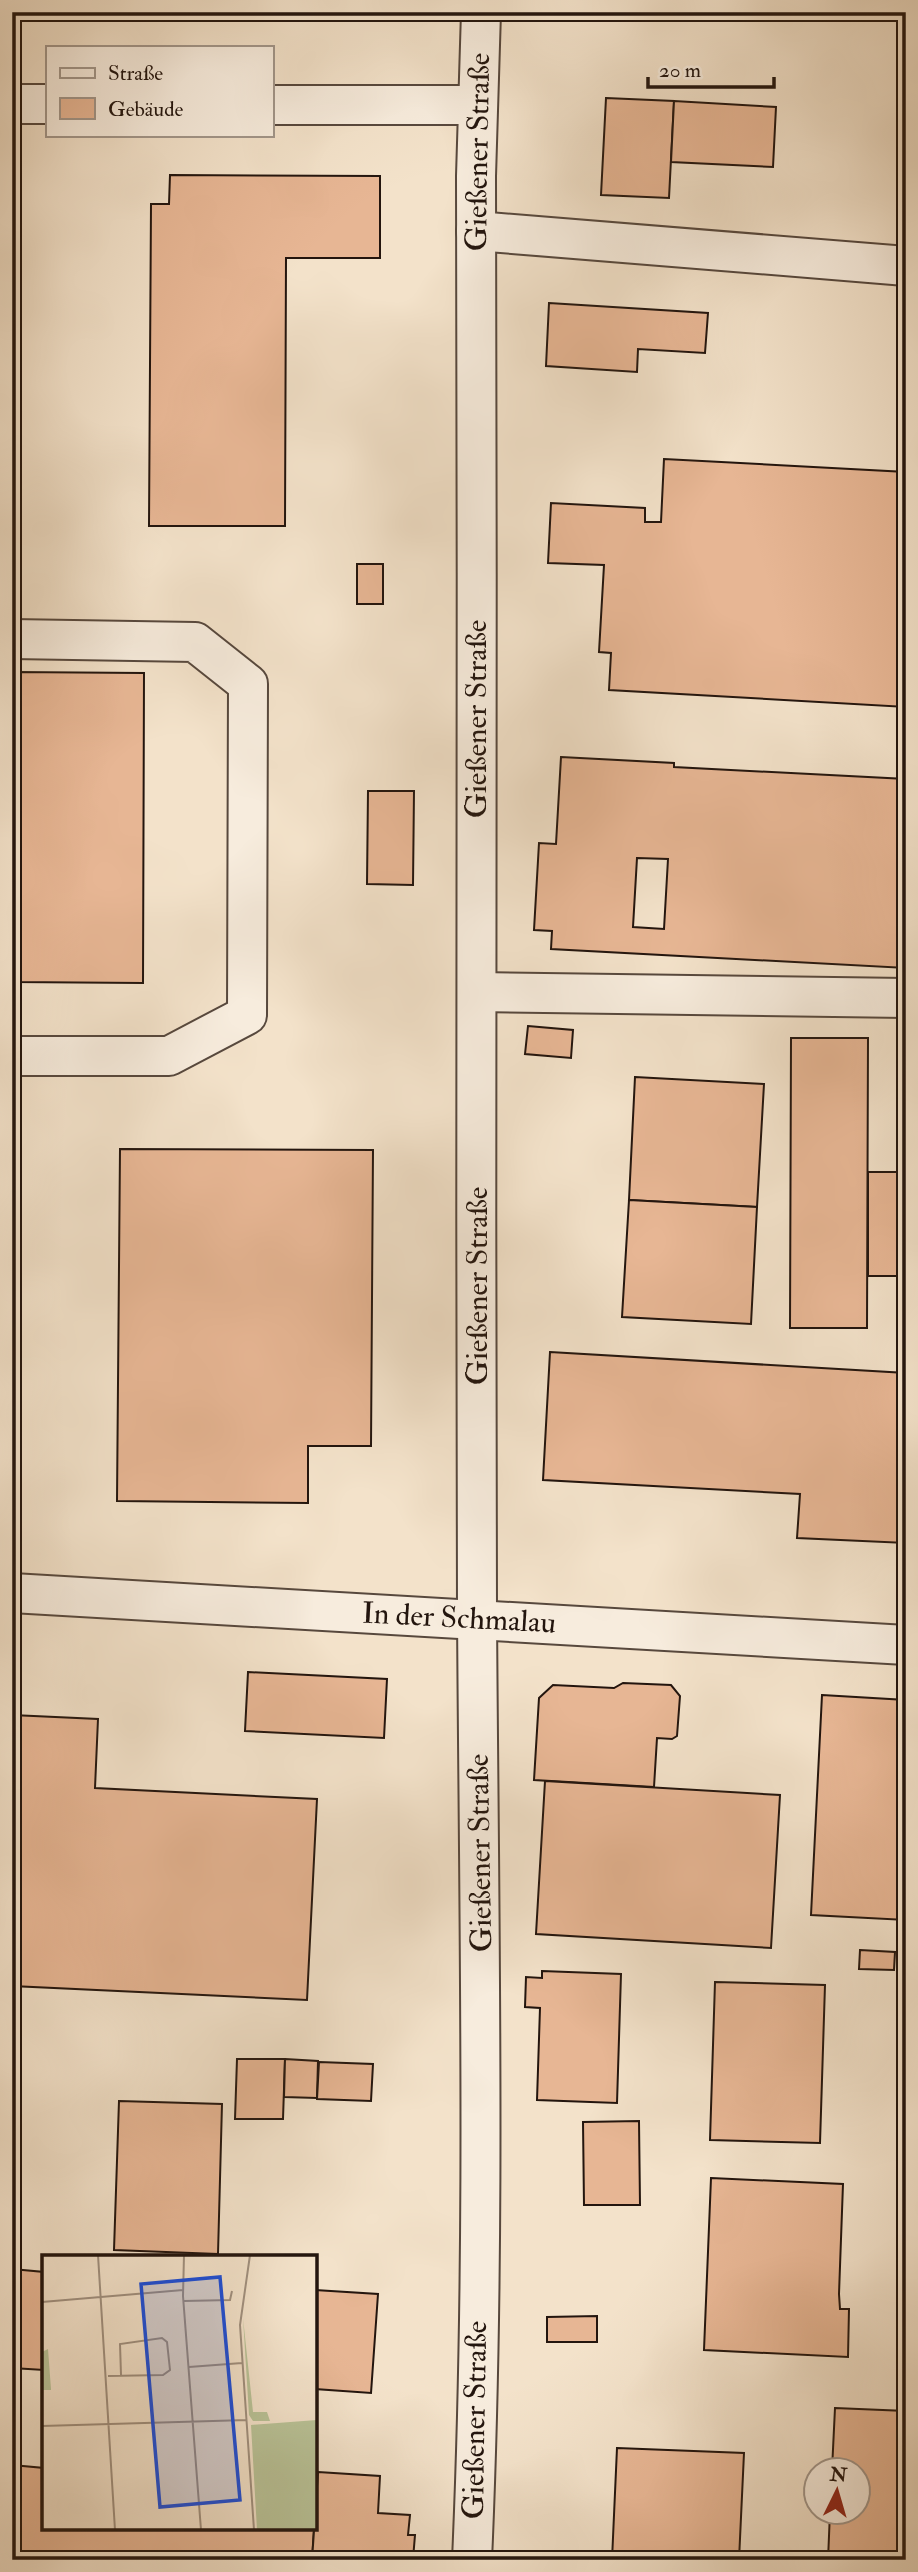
<svg xmlns="http://www.w3.org/2000/svg" width="918" height="2572" font-family="'IM FELL Double Pica',serif">
  <style>
    .building { fill: #e7b694; stroke: #23150e; stroke-width: 2; fill-rule: evenodd }
    .lines { fill: none; stroke-linecap: round; stroke-linejoin: round }
    .minor-casing { stroke: #57483d; stroke-width: 42 }
    .minor { stroke: #f7ecdd; stroke-width: 38 }
    .labels { text-anchor: middle; dominant-baseline: central; stroke-width: 6; stroke-linejoin: round; paint-order: stroke }
    .street-label { font-size: 30px; fill: #23150e; stroke: #f7ecdd }
    .inset-road { fill: none; stroke: #a0907f; stroke-width: 2 }
    .view { fill: #1d4ed8; fill-opacity: 0.15; stroke: #1d4ed8; stroke-width: 3.5 }
    .inset-edge { fill: none; stroke: #23150e; stroke-width: 3.5 }
  </style>
  <rect width="100%" height="100%" fill="#f3e2ca"/>
  <filter id="stains"><feTurbulence type="fractalNoise" baseFrequency=".00286" numOctaves="4"/><feColorMatrix values="0 0 0 0 .2 0 0 0 0 .09 0 0 0 0 .02 0 0 0 .5 -.17"/></filter>
  <radialGradient id="worn" r=".72"><stop offset=".6" stop-color="#630" stop-opacity="0"/><stop offset="1" stop-color="#630" stop-opacity=".3"/></radialGradient>
  <g class="building">
    <polygon points="606,98 674,101 669,198 601,195"/>
    <polygon points="674,101 776,107 773,167 671,162"/>
    <polygon points="170,175 380,176 380,258 286,258 285,526 149,526 151,204 169,204"/>
    <polygon points="549,303 708,313 705,353 638,349 637,372 546,366"/>
    <polygon points="664,459 906,472 906,707 609,690 611,653 599,652 604,565 548,563 551,503 645,508 645,522 661,522"/>
    <rect x="357" y="564" width="26" height="40"/>
    <polygon points="12,672 144,673 143,983 12,982"/>
    <path d="M561,757L674,763V767L906,779V968L551,949L552,931L534,930L539,843L556,844ZM637,858L668,859L664,929L633,927Z"/>
    <polygon points="368,791 414,791 413,885 367,884"/>
    <polygon points="528,1026 573,1030 571,1058 525,1054"/>
    <polygon points="791,1038 868,1038 867,1328 790,1328"/>
    <polygon points="635,1077 764,1084 757,1207 629,1200"/>
    <polygon points="120,1149 373,1150 371,1446 308,1446 308,1503 117,1501"/>
    <rect x="868" y="1172" width="38" height="104"/>
    <polygon points="629,1200 757,1207 751,1324 622,1317"/>
    <polygon points="550,1352 906,1373 906,1543 797,1538 800,1494 543,1480"/>
    <polygon points="248,1672 387,1679 384,1738 245,1731"/>
    <polygon points="623,1683 671,1685 680,1696 677,1736 672,1739 657,1738 654,1787 534,1780 539,1698 553,1685 614,1688"/>
    <polygon points="822,1695 906,1700 906,1920 811,1915"/>
    <polygon points="12,1715 98,1719 95,1788 317,1799 307,2000 12,1986"/>
    <polygon points="545,1781 780,1795 771,1948 536,1934"/>
    <polygon points="901,1930 906,1930 906,1973 899,1973"/>
    <polygon points="860,1950 895,1952 894,1970 859,1969"/>
    <polygon points="542,1971 621,1974 617,2103 537,2100 540,2008 525,2007 526,1977 542,1978"/>
    <polygon points="715,1982 825,1985 820,2143 710,2140"/>
    <polygon points="237,2059 285,2059 283,2119 235,2119"/>
    <polygon points="285,2059 318,2061 317,2098 284,2097"/>
    <polygon points="319,2062 373,2064 371,2101 317,2099"/>
    <polygon points="119,2101 222,2104 218,2254 114,2250"/>
    <polygon points="639,2121 640,2205 584,2205 583,2122"/>
    <polygon points="711,2178 843,2184 839,2294 840,2309 849,2309 848,2357 704,2350"/>
    <polygon points="12,2269 44,2272 44,2370 12,2368"/>
    <polygon points="315,2290 378,2294 371,2393 315,2389"/>
    <polygon points="597,2316 597,2342 547,2342 547,2317"/>
    <polygon points="835,2408 906,2411 906,2560 828,2560 830,2512 858,2512 858,2470 832,2470"/>
    <polygon points="617,2448 744,2453 739,2560 612,2560"/>
    <polygon points="12,2465 44,2468 44,2528 314,2528 312,2560 12,2560"/>
    <polygon points="318,2472 380,2476 378,2513 410,2515 408,2535 415,2535 413,2559 312,2560"/>
  </g>
  <g class="lines">
    <g class="minor-casing">
      <g id="minor">
        <polyline points="12,104 47,104"/>
        <polyline points="271,105 478,105"/>
        <polyline points="476,231 906,266"/>
        <polyline points="12,639 195,642 248,684 247,1015 169,1056 12,1056"/>
        <polyline points="477,992 906,998"/>
        <polyline points="12,1593 906,1645"/>
        <path d="M472,2560C486,2245 479,1929 477,1613C475,1134 478,655 476,176L481,12"/>
      </g>
    </g>
    <use href="#minor" class="minor"/>
  </g>
  <g class="labels">
    <g class="street-label">
      <text transform="translate(478 152) rotate(-89)">Gießener Straße</text>
      <text transform="translate(476 719) rotate(-90)">Gießener Straße</text>
      <text transform="translate(477 1286) rotate(-90)">Gießener Straße</text>
      <text transform="translate(459 1618) rotate(3)">In der Schmalau</text>
      <text transform="translate(480 1853) rotate(-91)">Gießener Straße</text>
      <text transform="translate(475 2420) rotate(-89)">Gießener Straße</text>
    </g>
  </g>
  <g transform="translate(42 2255)">
    <rect width="275" height="275" fill="#f3e2ca"/>
    <path d="M201,63L211,157H225L228,166H211L207,160ZM6,94L9,134V135H0V97ZM275,165V275H215L209,170Z" fill="#b9c398"/>
    <path class="inset-road" d="M56,0L73,275M142,0L141,41L159,275M208,0L198,70L212,275M142,46L188,45L190,36M0,47L141,35M147,112L200,108M66,121L121,120L128,115L125,87L120,83L78,89L79,120M0,171L205,165"/>
    <path class="view" d="M178,22L198,245L118,252L99,29Z"/>
    <rect width="275" height="275" class="inset-edge"/>
  </g>
  <rect width="918" height="2572" fill="none" stroke="#f3e2ca" stroke-width="42"/>
  <rect x="14" y="14" width="890" height="2544" fill="none" stroke="#23150e" stroke-width="3.5"/>
  <rect x="21" y="21" width="876" height="2530" fill="none" stroke="#23150e" stroke-width="2"/>
  <rect x="46" y="46" width="228" height="91" fill="#f7ecdd" stroke="#a2968a" stroke-width="2"/>
  <rect x="60" y="68" width="35" height="10" fill="#f7ecdd" stroke="#a2968a" stroke-width="2"/>
  <text x="108" y="80" font-size="21" fill="#23150e">Straße</text>
  <rect x="60" y="98" width="35" height="21" fill="#e7b694" stroke="#a2968a" stroke-width="2"/>
  <text x="108" y="116" font-size="21" fill="#23150e">Gebäude</text>
  <g transform="translate(837 2491) rotate(5)"><circle r="33" fill="#f7ecdd" stroke="#a2968a" stroke-width="2"/>
  <path d="M0-5L12 26L0 18L-12 26Z" fill="#8f2418"/>
  <text y="-10" font-size="19" font-weight="bold" text-anchor="middle" fill="#23150e">N</text>
  </g>
  <path d="M648 77v10h126v-10" fill="none" stroke="#23150e" stroke-width="3.5"/>
  <text x="659" y="77" font-size="21" fill="#23150e" stroke="#f7ecdd" stroke-width="5" paint-order="stroke">20 m</text>
  <rect width="100%" height="100%" filter="url(#stains)"/>
  <rect width="100%" height="100%" fill="url(#worn)"/>
</svg>
